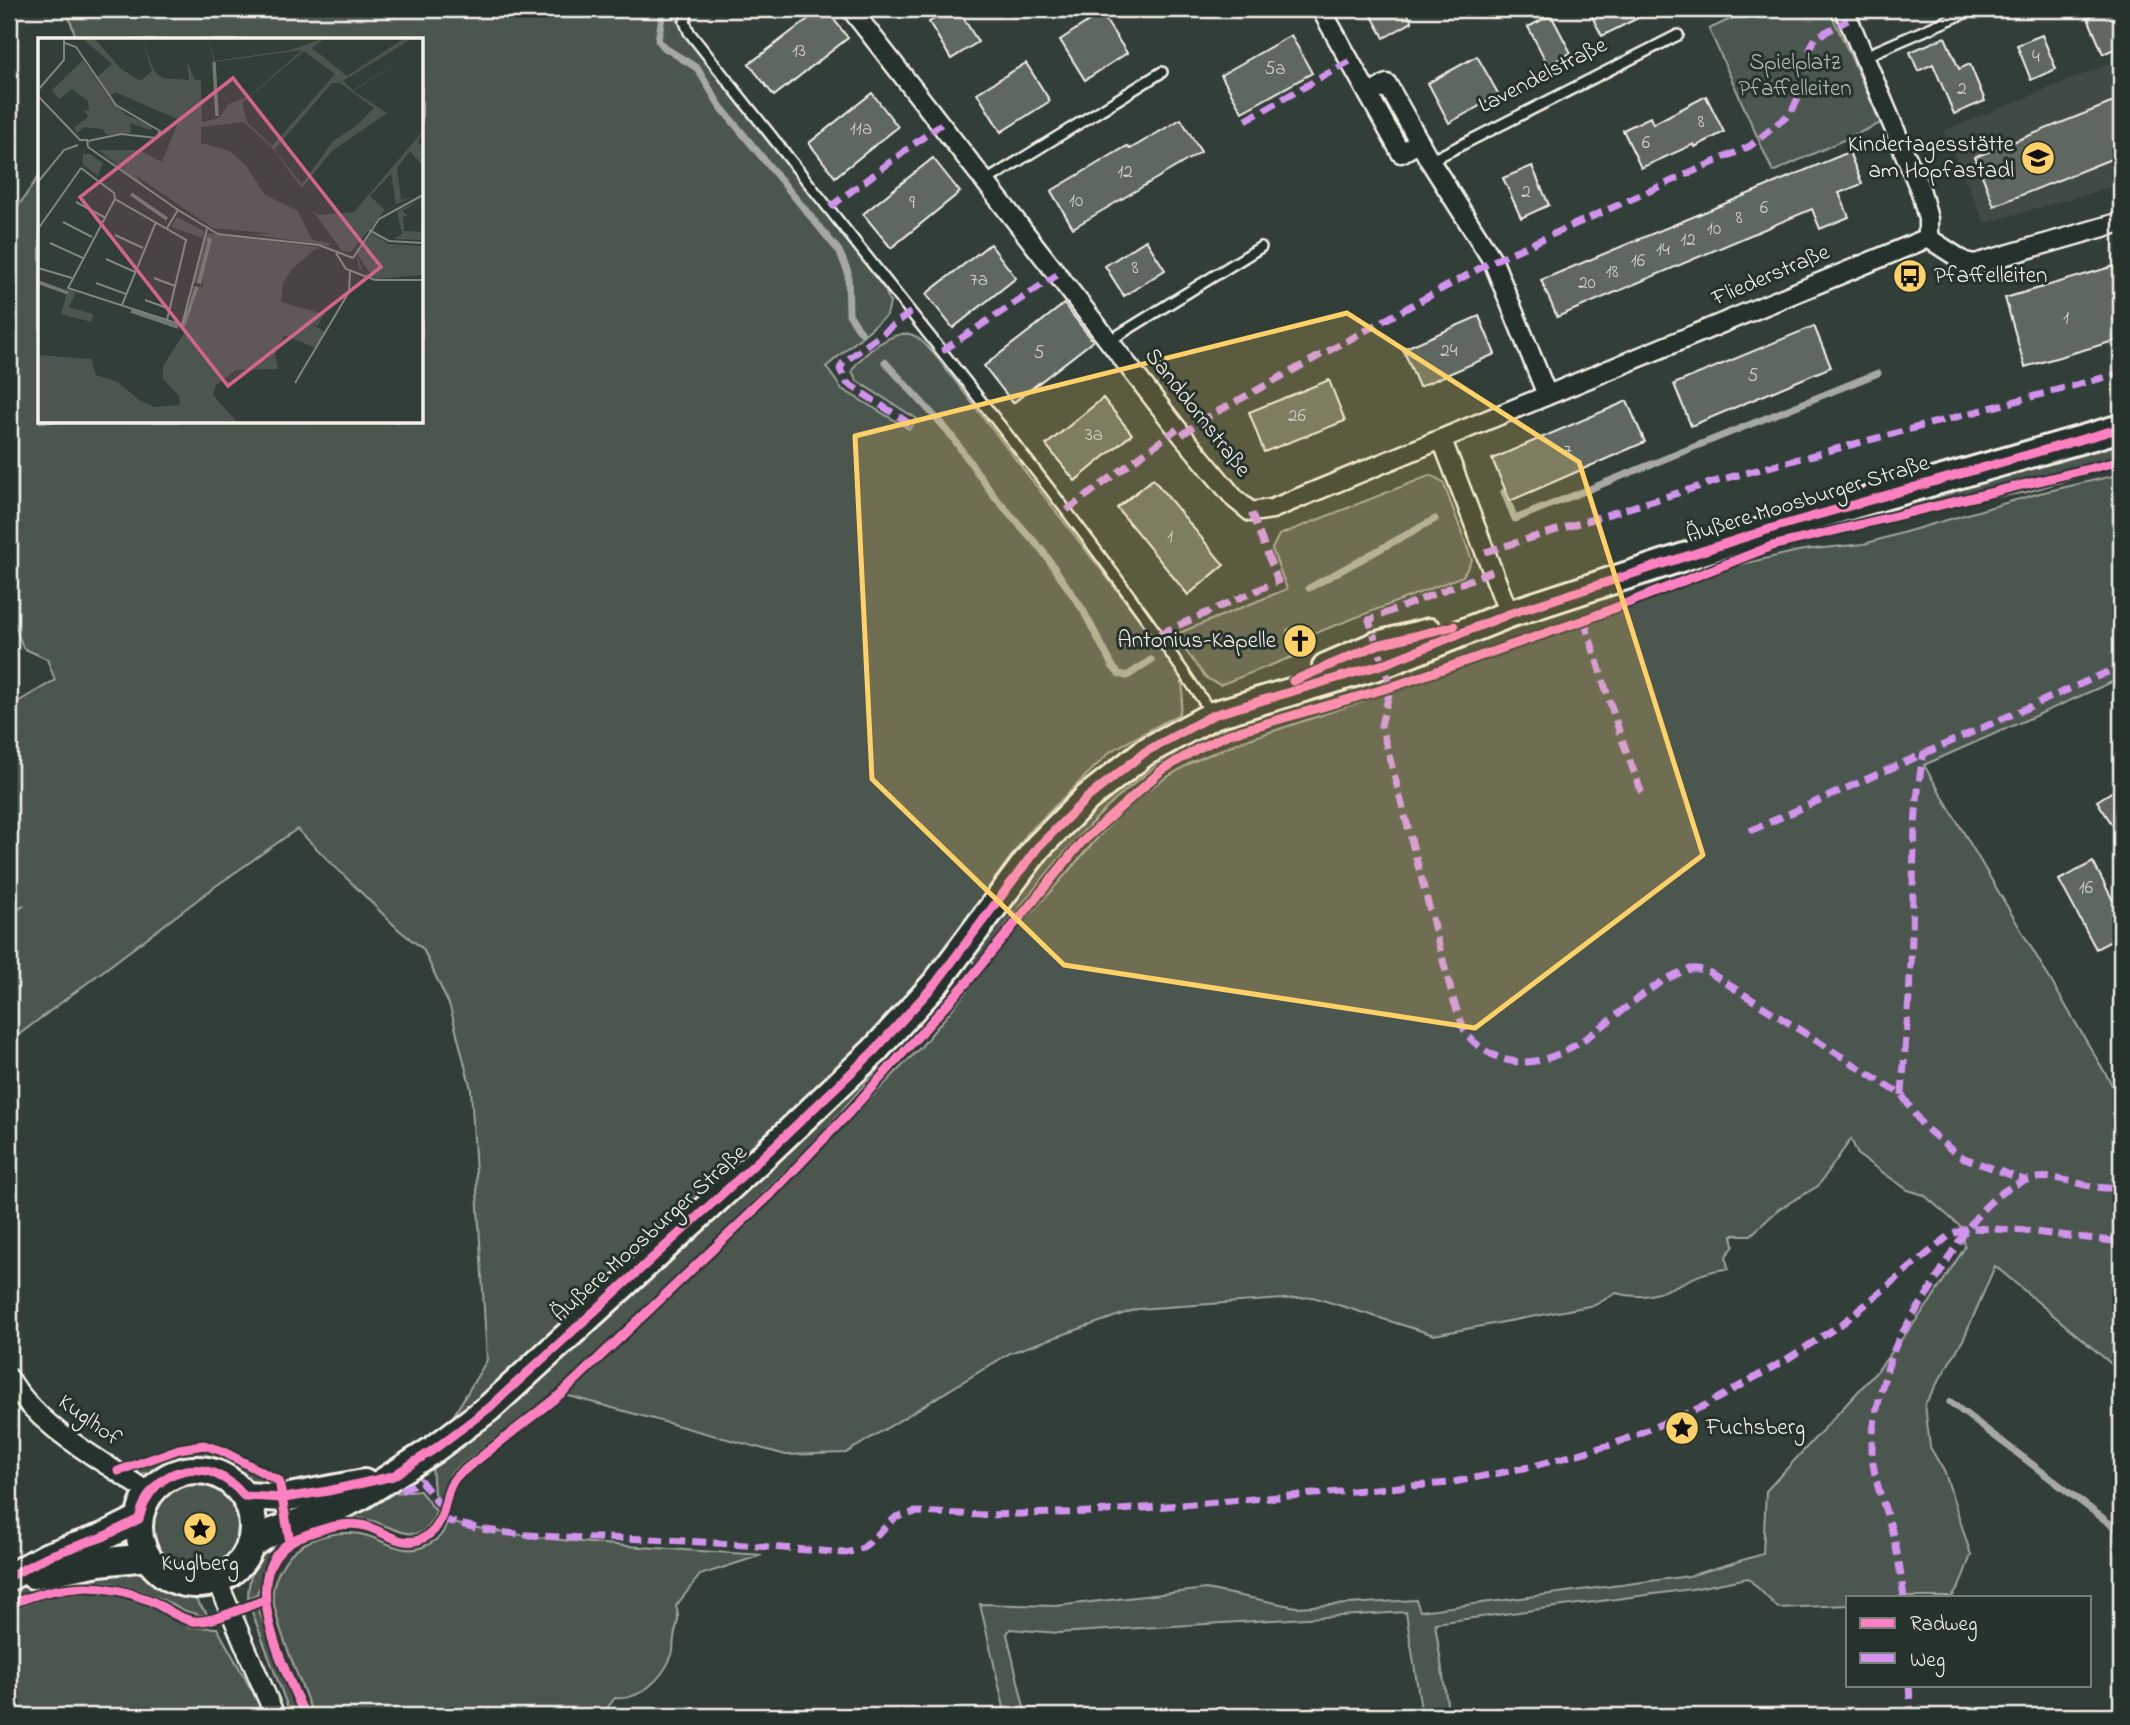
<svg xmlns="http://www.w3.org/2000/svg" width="2130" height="1725" font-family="'Indie Flower',sans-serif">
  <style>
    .built { fill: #404b44 }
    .green { fill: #4c564f; stroke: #a0a49c; stroke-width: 2 }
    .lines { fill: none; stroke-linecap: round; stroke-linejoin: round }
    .stream { stroke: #a6a9a1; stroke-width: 7 }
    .building { fill: #5f6861; stroke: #f4f1e8; stroke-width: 2 }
    .lane-casing { stroke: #f4f1e8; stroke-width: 14 }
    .street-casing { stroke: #f4f1e8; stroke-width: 23 }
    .secondary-casing { stroke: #f4f1e8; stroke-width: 32 }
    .lane { stroke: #26332d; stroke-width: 9 }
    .street { stroke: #26332d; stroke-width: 18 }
    .secondary { stroke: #26332d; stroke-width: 26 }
    .quiet { stroke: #d193ec; stroke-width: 7; stroke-dasharray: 14 7; stroke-linecap: butt }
    .cycleway-casing { stroke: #26332d; stroke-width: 13 }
    .cycleway { stroke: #ff80c0; stroke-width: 9 }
    .marked { fill: #ffd166; fill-opacity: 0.2; stroke: #ffd166; stroke-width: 5; stroke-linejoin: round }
    .labels { text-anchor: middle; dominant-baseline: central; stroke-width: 6; stroke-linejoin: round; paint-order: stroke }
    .number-label { font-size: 19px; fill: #cfcfc6 }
    .park-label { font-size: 23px; fill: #b9bbb2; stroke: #26332d }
    .street-label { font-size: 23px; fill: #f4f1e8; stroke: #26332d }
    .poi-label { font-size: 23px; fill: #f4f1e8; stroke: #26332d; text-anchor: end }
    .inset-river { fill: none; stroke: #727972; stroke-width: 3.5 }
    .inset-road { fill: none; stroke: #80867e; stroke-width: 2 }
    .view { fill: #d4648c; fill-opacity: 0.15; stroke: #d4648c; stroke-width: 3.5 }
    .inset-edge { fill: none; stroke: #f4f1e8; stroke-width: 3.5 }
  </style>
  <rect width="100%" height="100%" fill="#323e38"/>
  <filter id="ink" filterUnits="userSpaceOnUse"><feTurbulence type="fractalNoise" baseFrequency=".0143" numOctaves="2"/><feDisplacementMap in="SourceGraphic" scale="14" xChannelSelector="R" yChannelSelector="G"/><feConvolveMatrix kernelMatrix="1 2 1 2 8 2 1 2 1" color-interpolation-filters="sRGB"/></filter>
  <g filter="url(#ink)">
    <polygon class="built" points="2121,59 2121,184 1985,223 1943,131"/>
    <g class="green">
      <path d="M66,9H660L673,15L885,290L890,303L887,315L826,367L842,389L909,429L917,419L857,381L852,371C860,355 896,326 915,336C922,340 929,349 935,355L1160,646C1179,673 1189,680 1179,714L1111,751L1028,833L926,974L866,1039L781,1122L520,1362L449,1423L487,1360L471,1089L450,1007L423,949L399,930L297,829L213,888L9,1042V916L25,905L9,911V707L55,680L47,659L23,648L9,607V220L40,174V422H422V40H77Z"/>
      <polygon points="1752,9 1829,9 1881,123 1773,172 1709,29"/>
      <polygon points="2121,441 2121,464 2027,492 1861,520 1844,511"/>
      <path d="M2121,474V678L1924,765L2121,1100V1372L1995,1266L1964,1338L1925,1404L1930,1447L1945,1473L1971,1555L1959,1587L1952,1597H1848V1605L1778,1608L1748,1578L1692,1589L1435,1623L1449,1716H1422L1406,1612L1058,1633L1010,1629L1007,1634L1026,1716H1006L980,1604L1056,1606L1206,1589L1296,1607L1416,1600L1420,1611L1689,1576L1763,1554L1766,1491L1878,1370L1930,1302L1965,1247L1962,1228L1924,1195L1908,1190L1858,1155L1851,1139L1818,1186L1779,1209L1751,1235H1732L1734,1246L1726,1256L1728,1269C1684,1271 1665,1307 1616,1293L1595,1305L1434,1335L1313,1297L1137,1309L1010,1353L846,1453L786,1455L565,1395L729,1240L920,1048L1026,919L1101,834L1134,801L1159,782L1192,762L1237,743L1361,702L1729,567L1803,550L1864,544L2040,493Z"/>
      <polygon points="1431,475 1443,482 1472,560 1463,576 1316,633 1304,625 1287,630 1292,657 1220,685 1206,678 1174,635 1287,589 1272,549 1279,535"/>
      <path d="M1380,677L1364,686C1309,703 1230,719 1182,749C1097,801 1036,886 976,964L970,960C1021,893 1070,813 1142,766C1213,720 1300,700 1380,677Z"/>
      <polygon points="946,988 942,997 815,1141 668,1289 569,1381 451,1473 445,1485 441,1502 434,1493 432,1466 490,1422 573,1352 829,1115"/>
      <path d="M199,1449C227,1451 246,1470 271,1479L276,1492C260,1490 252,1481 239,1472C205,1448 182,1459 147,1473L140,1474L131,1469L179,1452Z"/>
      <circle cx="198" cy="1530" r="46"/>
      <path d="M419,1490L436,1511C425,1550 397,1529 373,1521C361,1517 346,1518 334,1518L387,1494Z"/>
      <path d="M447,1522C551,1544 657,1548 762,1555L700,1575L676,1606C681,1622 676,1623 674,1638C673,1643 674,1650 672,1655C663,1678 640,1701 615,1698L604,1712L588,1713L586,1716H313C300,1677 280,1639 273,1599C271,1586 277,1574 284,1563C299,1539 333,1530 360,1534C383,1538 403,1558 427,1545C439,1539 443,1535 447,1522Z"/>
      <path d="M283,1542L267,1566L257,1594L248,1598C248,1576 258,1547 283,1542Z"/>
      <path d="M130,1563L160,1587L175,1595L195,1599L209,1616C186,1615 175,1604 154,1596C99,1573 63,1579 9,1599V1589L58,1574Z"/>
      <polygon points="85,1591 128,1597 152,1607 189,1627 217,1628 266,1716 9,1716 9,1610 63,1592"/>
      <polygon points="257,1606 300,1716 291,1716 251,1609"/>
    </g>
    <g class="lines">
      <g class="stream">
        <polyline points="663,12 658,40 665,48 697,68 720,106 839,251 848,272 849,314 861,332"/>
        <polyline points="885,362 948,431 994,496 1042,550 1083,610 1113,667 1119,674 1127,676 1151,660"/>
        <polyline points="1504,492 1515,519 1878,373"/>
        <polyline points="1309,588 1435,519"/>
        <polyline points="1950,1402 2121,1532"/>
      </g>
    </g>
    <g class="building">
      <polygon points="821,9 826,9 848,38 774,96 749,64"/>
      <polygon points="951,9 958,9 978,42 951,59 929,22"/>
      <polygon points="1368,9 1405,9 1412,22 1384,38"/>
      <polygon points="1588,9 1656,9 1602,36"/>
      <polygon points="2109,9 2117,9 2121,18 2121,46 2103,54 2088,18"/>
      <polygon points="1101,13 1127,53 1085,80 1060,40"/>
      <polygon points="1551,15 1571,53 1548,65 1528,27"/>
      <polygon points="1291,35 1312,73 1242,112 1221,75"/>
      <polygon points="2042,35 2056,69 2031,80 2017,45"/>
      <polygon points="1945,37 1959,69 1970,64 1985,101 1954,114 1933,64 1918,71 1910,52"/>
      <polygon points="1477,56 1499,95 1449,123 1428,83"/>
      <polygon points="1026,63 1050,101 1001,132 977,93"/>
      <polygon points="872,93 898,127 835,177 809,143"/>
      <polygon points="1706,96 1724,132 1695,147 1694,144 1641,168 1623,130 1650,117 1653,124"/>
      <polygon points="2121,99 2121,155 1994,206 1975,157"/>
      <polygon points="1181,119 1201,152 1073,228 1051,191 1127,146 1130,149"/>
      <polygon points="1849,152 1862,184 1839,193 1849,217 1820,229 1812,209 1557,317 1541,280"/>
      <polygon points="933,158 960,192 891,248 863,214"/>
      <polygon points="1532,166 1549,205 1521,218 1503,178"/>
      <polygon points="1146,240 1165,270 1124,296 1105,266"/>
      <polygon points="990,244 1016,278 953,328 926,294"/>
      <polygon points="2121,264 2121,339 2025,367 2005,298"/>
      <polygon points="1064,304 1093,341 1013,403 984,366"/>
      <polygon points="1479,316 1495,354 1419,387 1403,349"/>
      <polygon points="1814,326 1831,367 1691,426 1674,384"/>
      <polygon points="1329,380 1345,421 1264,452 1249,412"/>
      <polygon points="1103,398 1132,434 1075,481 1046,445"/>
      <polygon points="1627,401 1645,442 1510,501 1492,459"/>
      <polygon points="1153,479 1224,565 1188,595 1117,508"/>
      <polygon points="2121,786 2121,838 2097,801"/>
      <polygon points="2093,862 2121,916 2121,936 2096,949 2059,880"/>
    </g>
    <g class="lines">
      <g class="lane-casing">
        <g id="lane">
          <path d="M688,9L685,22L689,32C764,126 838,221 913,315C1016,445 1120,575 1212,714"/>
          <polyline points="1863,57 1974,9"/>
          <polyline points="1430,161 1678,35"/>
          <polyline points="986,181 1162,72"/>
          <polyline points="1109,341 1261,247"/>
        </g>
      </g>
      <g class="street-casing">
        <g id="street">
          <polyline points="851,9 1182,435 1235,499 1251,512 1272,509 1928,238 1965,262 1975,264 2121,222"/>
          <polyline points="1321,9 1401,153 1420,142"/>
          <polyline points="1844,9 1921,192 1928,219 1928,238"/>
          <polyline points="1369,95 1387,84 1430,161 1493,261 1547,395"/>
          <polyline points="1442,440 1509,614"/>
          <path d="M9,1378C41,1431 100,1458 149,1493"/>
          <polyline points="217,1580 275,1716"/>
        </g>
      </g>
      <g class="secondary-casing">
        <g id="secondary">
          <polyline points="1326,667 1377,645 1429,632"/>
          <circle cx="196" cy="1527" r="57"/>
          <polyline points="244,1496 284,1498 364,1483"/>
          <polyline points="250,1545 270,1533 332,1510 361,1496 433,1450 489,1408 769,1151 874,1051 936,983 1038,847 1087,798 1145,752 1213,715 1384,664 1509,614 1776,527 2121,428"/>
          <polyline points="33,1575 99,1562 147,1557"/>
          <polyline points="9,1577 48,1556 103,1537 139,1519"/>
        </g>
      </g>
      <use href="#lane" class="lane"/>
      <use href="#street" class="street"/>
      <use href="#secondary" class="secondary"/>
      <g class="quiet">
        <polyline points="663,9 685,14"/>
        <polyline points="1246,120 1350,61"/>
        <polyline points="830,207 941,124"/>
        <polyline points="942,351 1057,275"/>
        <polyline points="910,424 847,383 840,369 843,363 911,312"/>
        <polyline points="1182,435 1202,420 1493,261 1750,146 1791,113 1803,88 1807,57 1815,38 1848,20"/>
        <polyline points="1067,510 1177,429"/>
        <polyline points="1485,552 1727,478 2121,373"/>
        <path d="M1492,571L1369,620L1391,687L1381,725L1454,1002C1458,1012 1461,1024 1466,1033C1476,1047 1495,1058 1511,1061C1577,1073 1632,984 1691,969C1696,968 1702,970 1707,971L1902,1095L1923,1126L1959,1156L2024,1180"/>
        <polyline points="1584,620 1619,731 1642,794"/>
        <polyline points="1159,634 1278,581 1251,512"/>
        <polyline points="1750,831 2121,666"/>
        <path d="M1902,1095C1905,1041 1911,988 1912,934C1914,874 1912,812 1924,752"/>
        <polyline points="401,1491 421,1481 444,1511"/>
        <path d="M442,1519C507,1540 580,1537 648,1539C714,1542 780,1548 846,1553L863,1548L896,1517L916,1512L984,1515L1095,1512L1449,1483L1534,1466L1614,1444L1704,1406L1784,1361L1843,1323L1950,1235L1968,1228L2016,1230L2121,1242"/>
        <path d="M1904,1597C1901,1578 1899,1558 1894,1539C1887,1509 1871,1478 1872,1446C1872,1421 1886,1366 1897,1343C1905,1326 1918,1309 1928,1293C1953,1253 1978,1195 2027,1180C2056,1170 2089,1193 2121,1187"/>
        <polyline points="1909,1685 1911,1716"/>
      </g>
      <g class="cycleway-casing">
        <g id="cycleway">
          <polyline points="1293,681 1377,645 1454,626"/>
          <polyline points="118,1471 179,1449 204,1445 222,1451 279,1481 290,1542"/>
          <path d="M9,1577L48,1556L103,1537L139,1519C152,1464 209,1453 244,1496L284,1498L328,1491L393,1476L433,1450L489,1408L769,1151L874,1051L936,983L1038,847L1087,798L1145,752L1213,715L1384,664L1509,614L1776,527L2121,428"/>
          <path d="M9,1605C58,1584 99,1580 149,1600C163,1606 178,1619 193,1621C211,1624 246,1606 265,1600"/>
          <path d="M305,1716C284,1666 226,1559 308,1534C325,1528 343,1522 361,1525C384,1529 402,1552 427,1536C449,1522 441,1493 457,1476L563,1392L771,1194L847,1115L968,981L1081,843L1161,771L1197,749L1229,734L1391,687L1584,620L1772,546L2121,461"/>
        </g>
      </g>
      <use href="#cycleway" class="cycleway"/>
    </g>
  </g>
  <path class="marked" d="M1347,313L1579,462L1703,855L1475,1028L1064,965L872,779L855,436Z"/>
  <defs>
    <g id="school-disc" transform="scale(1.75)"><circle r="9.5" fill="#ffd166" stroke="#26332d"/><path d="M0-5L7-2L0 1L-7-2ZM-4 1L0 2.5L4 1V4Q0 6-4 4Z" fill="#111"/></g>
    <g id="bus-disc" transform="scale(1.75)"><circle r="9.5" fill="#ffd166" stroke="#26332d"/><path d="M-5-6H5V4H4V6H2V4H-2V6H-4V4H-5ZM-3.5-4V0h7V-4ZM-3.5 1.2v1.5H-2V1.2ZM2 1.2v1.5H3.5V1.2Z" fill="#111"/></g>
    <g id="church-disc" transform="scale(1.75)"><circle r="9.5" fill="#ffd166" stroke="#26332d"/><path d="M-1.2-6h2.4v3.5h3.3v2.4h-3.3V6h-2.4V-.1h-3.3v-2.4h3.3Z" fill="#111"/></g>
    <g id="sight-disc" transform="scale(1.75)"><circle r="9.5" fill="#ffd166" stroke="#26332d"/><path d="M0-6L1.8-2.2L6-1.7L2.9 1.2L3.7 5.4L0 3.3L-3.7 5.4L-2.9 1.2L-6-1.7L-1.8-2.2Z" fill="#111"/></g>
  </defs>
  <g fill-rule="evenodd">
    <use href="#school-disc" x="2038" y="158"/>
    <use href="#bus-disc" x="1910" y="276"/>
    <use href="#church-disc" x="1300" y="641"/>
    <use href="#sight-disc" x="1682" y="1428"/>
    <use href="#sight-disc" x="200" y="1529"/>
  </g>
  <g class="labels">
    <g class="number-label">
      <text x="799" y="51">13</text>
      <text x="2036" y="57">4</text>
      <text x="1275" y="69">5a</text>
      <text x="1962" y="89">2</text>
      <text x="1701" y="122">8</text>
      <text x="861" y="129">11a</text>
      <text x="1646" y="143">6</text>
      <text x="1125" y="172">12</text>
      <text x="1526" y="192">2</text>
      <text x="1076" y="201">10</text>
      <text x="912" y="203">9</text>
      <text x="1764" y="208">6</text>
      <text x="1739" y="218">8</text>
      <text x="1714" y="229">10</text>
      <text x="1688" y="240">12</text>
      <text x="1663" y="250">14</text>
      <text x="1638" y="261">16</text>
      <text x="1135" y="268">8</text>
      <text x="1612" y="272">18</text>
      <text x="979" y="280">7a</text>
      <text x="1587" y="283">20</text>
      <text x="2066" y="318">1</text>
      <text x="1449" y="351">24</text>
      <text x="1039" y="353">5</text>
      <text x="1753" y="376">5</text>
      <text x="1297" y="416">26</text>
      <text x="1094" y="435">3a</text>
      <text x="1568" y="451">7</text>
      <text x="1170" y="537">1</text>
      <text x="2086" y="888">16</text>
    </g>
    <g class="park-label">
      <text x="1795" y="63">Spielplatz<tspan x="1795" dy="26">Pfaffelleiten</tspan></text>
    </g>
    <g class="street-label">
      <text transform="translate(1543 76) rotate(-27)">Lavendelstraße</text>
      <text transform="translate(1771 276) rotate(-23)">Fliederstraße</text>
      <text transform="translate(1197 413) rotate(52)">Sanddornstraße</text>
      <text transform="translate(1808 500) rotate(-17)">Äußere Moosburger Straße</text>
      <text transform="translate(650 1234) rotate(-42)">Äußere Moosburger Straße</text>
      <text transform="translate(89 1421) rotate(36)">Kuglhof</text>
    </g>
    <g class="poi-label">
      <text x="2014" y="145">Kindertagesstätte<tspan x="2014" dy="26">am Hopfastadl</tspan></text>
      <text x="1934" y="276" text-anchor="start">Pfaffelleiten</text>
      <text x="1276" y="641">Antonius-Kapelle</text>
      <text x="1706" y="1428" text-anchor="start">Fuchsberg</text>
      <text x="200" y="1564" text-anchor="middle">Kuglberg</text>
    </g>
  </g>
  <g transform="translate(38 38)">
    <rect width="385" height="385" fill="#323e38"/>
    <path d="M44,0H56L83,31L103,43L114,33L104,0L116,33L125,40L151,42L149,23L156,41L163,43L164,84L181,80L191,66L213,57L264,12L176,24L169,0L177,23L252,12L287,0L274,10L309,38L367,0H375L305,43L315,52L385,9L315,53L349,75L294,113L264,150L234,110L206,84L163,89V105L192,113L209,129L227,157L260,173L274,202L292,205L290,208L212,196H238L175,190L97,137L107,149L63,115L85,129L60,112H101L124,124L141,82L77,54L72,58L59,39L74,26ZM266,13L297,36L234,108L209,84L204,65ZM294,45H302L336,70L318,88L295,103L264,146L236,112ZM45,22L72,61L88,77L115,88L113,92L92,85L93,95L68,97L65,91L46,89L39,95L36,90L50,79L46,73L51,72L50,63L34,51L21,61L14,52ZM385,93L380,104L385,110V128L372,113L359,130L363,162L377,158L358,166L353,136L332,158L347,172L313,214L304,213L275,173L281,177L316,174ZM52,116L65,125L60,138L45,127V116ZM381,163L364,173L370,177L365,179L366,193L385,194V202L356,201L364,196L359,173ZM139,179L166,193L165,200L133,189ZM169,195L285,210L277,211L254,231L245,245L243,264L292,278L285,277L280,288L272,285L287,294L278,310L246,297L237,316L240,331L198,332L178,347L175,357L200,385H0V317L53,321L58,337L80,344L101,362L116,369L142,367L141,358L125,341V328L146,295L155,248L165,249V238L164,247L156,244ZM333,195L351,206L385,208V237L338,241L331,238L321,230L319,218L325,233L333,237L319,216ZM30,251L38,254L31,269L55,276L54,284L23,276Z" fill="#4c564f" fill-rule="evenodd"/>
    <path class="inset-river" d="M176,24L179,78M93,156L129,181M0,244L30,255M161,245L172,202L169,201M93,273L140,289M145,289L159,249"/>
    <path class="inset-road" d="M27,5L38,9L78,67L122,93L118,100L83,96L50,103M0,52L26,22V0M0,58L42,102H49L50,109M50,109L140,172M43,130L76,155L77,161L148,202L129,282M0,144L26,112L40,107M77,161L30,250L144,287L169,191M38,164L66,179M140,172L180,196L281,207L315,220M25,184L54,199M129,190L140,172M0,191L43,130M331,192L351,203L385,205M77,197L105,210M12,205L45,220M298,215L308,231L337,242H385M315,220L341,181L385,157M68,221L97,234M0,230L34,240M116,240L137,248M58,245L88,256M107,262L132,271M84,267L118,184M257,345L311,254L312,232"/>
    <path class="view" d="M195,40L343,229L190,348L42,159Z"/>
    <rect width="385" height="385" class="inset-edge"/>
  </g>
  <rect width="2130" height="1725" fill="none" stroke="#26332d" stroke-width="35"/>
  <rect x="18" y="18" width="2095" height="1690" fill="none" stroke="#f4f1e8" stroke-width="2.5" filter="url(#ink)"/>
  <rect x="1846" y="1596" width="245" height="91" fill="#26332d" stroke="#787f78" stroke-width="2"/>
  <rect x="1860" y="1618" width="35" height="10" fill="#ff80c0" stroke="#787f78" stroke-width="2"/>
  <text x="1910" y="1630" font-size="21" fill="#f4f1e8">Radweg</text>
  <rect x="1860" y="1653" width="35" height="10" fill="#d193ec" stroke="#787f78" stroke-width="2"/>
  <text x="1910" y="1666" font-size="21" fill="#f4f1e8">Weg</text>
</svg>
